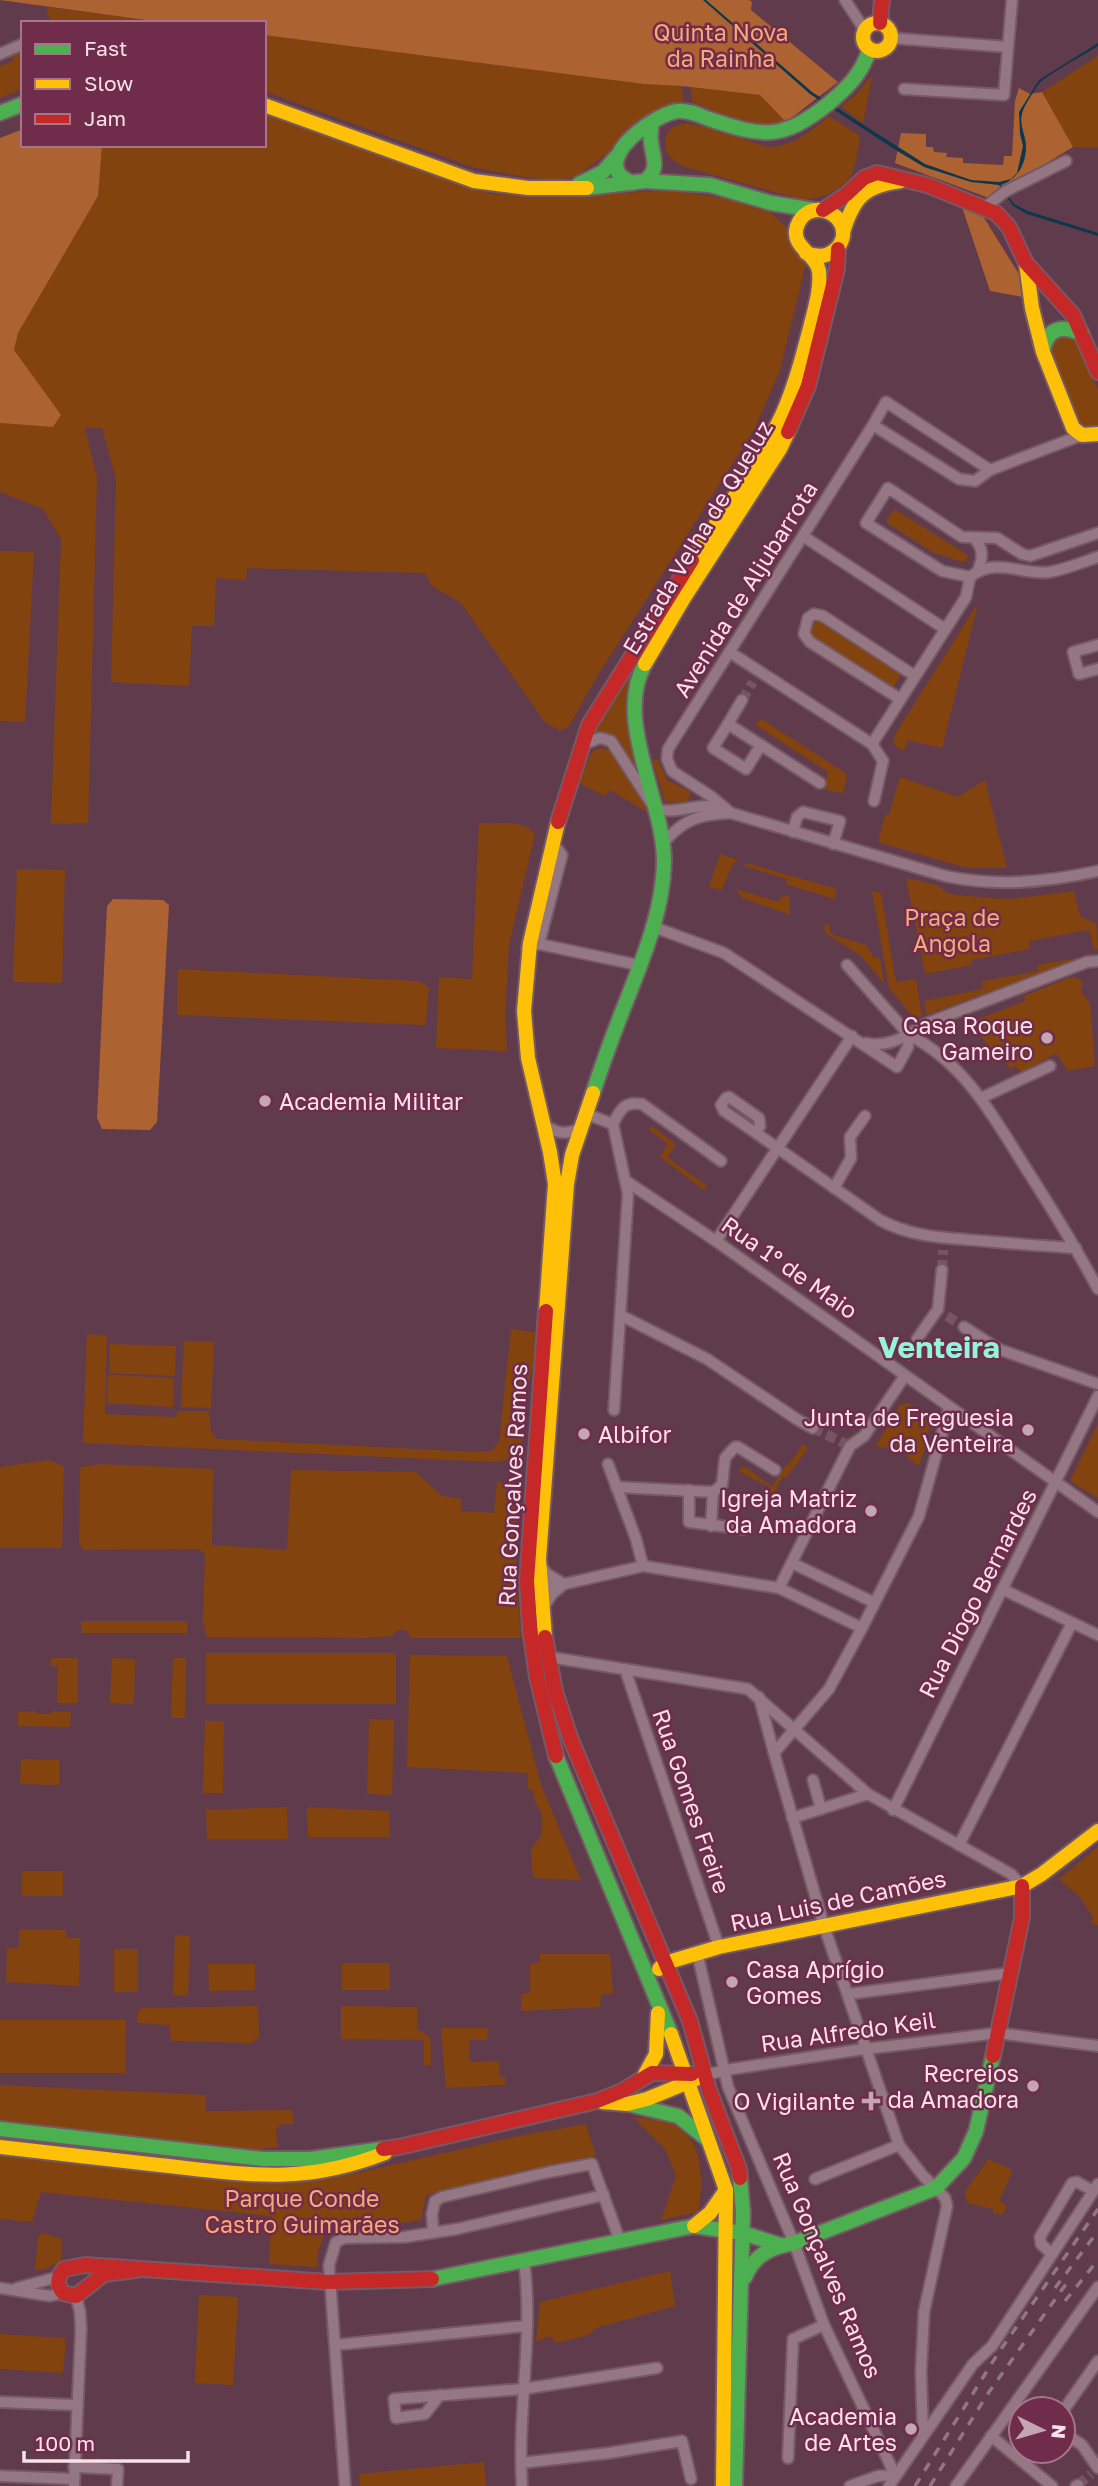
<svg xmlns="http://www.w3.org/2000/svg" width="1098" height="2486" font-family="'Golos Text',sans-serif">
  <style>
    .green { fill: #83430e }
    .forest { fill: #ac6231 }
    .water { fill: #0e374d }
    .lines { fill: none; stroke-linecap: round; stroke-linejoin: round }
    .street-tunnel { stroke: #775464; stroke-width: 10; stroke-dasharray: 10 5; stroke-linecap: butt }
    .street-casing { stroke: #755966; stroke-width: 14 }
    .fast-casing { stroke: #755966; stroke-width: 18 }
    .slow-casing { stroke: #755966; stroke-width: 18 }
    .jam-casing { stroke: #755966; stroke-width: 18 }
    .street { stroke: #947783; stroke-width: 10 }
    .fast { stroke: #4caf50; stroke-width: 14 }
    .slow { stroke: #ffc107; stroke-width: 14 }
    .jam { stroke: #c62828; stroke-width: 14 }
    .rail { stroke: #927682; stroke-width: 3.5; stroke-dasharray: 9 9; stroke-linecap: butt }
    .poi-dot { fill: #c4a6b2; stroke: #6f2c4b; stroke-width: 2.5 }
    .labels { text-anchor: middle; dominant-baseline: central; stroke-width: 5; stroke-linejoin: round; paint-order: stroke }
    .park-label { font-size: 23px; fill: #f7aa78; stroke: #6f2c4b }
    .street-label { font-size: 23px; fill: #fae0e9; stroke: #6f2c4b }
    .poi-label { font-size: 23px; fill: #fae0e9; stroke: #6f2c4b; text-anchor: end }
    .district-label { font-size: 30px; font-weight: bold; fill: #94f4d9; stroke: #6f2c4b }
  </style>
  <rect width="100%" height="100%" fill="#603b4c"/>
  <g class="green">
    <polygon points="46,7 170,23 51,23"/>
    <polygon points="264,35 644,84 682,86 683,101 652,112 612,150 576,177 557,180 530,178 472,167 264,91"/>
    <polygon points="23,49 23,89 0,98 0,66 13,61 11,53"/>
    <polygon points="1098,56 1098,147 1073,147 1042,92"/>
    <polygon points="871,76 872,78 863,123 841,106 856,95"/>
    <path d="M691,87L760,95L786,122C752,130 723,114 692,102Z"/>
    <polygon points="264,113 426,173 491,194 566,197 668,190 744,201 769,211 786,227 792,246 806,263 780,370 755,428 593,683 570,725 560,731 544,721 461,603 432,586 425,573 247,568 246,580 216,578 214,626 192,626 189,686 111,682 116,479 102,428 85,428 97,478 88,823 51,824 61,539 43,509 0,492 0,423 53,427 14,350 18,333 98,196 102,145 264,145"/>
    <path d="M829,116L860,136C858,148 857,160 853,171C847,189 818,201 800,199L685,167C675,162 664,155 665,143C665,133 673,125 682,124C697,122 751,142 768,147C794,146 810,132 829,116Z"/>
    <path d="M1061,333L1077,339L1098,390V426C1091,429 1084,428 1079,424L1049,356C1049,343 1051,340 1061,333Z"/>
    <polygon points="894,509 968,555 967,560 963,562 932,552 886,522"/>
    <polygon points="0,551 34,552 25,722 0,721"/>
    <polygon points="978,603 942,748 908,740 905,750 897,748 893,741 896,733"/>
    <polygon points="819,620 902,673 893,688 809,635 808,628 813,621"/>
    <polygon points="651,639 631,690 642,780 608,735 593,732 605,709"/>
    <polygon points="760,718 845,773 847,778 843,793 823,789 828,772 756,725"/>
    <polygon points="600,748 610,750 650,814 610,790 604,796 578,782 592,752"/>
    <polygon points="652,759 658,760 667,780 691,792 688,801 685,803 665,802"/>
    <polygon points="900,777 958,797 985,780 1007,868 967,868 878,842 885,815 889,815"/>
    <path d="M479,823C496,824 525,819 535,834L509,944L505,1015L507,1051L436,1048L439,977L472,979Z"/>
    <polygon points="720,854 738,860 732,865 722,890 709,887"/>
    <polygon points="745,864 750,864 837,889 834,899 786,884 787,879 744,866"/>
    <polygon points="17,869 65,870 62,983 13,982"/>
    <polygon points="906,878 937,885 949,894 988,898 1011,899 1074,891 1080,916 1096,924 1098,949 1094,950 1089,930 1029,941 1030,949 972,960 972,965 925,974"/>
    <polygon points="736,889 779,902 782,895 790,897 790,915 742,898"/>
    <polygon points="872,891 881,893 896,982 916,979 922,1016 915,1019 889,988"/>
    <polygon points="824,924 829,925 831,934 866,945 874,958 880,958 884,983 861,956 825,933"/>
    <polygon points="1089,956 926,1015 924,1001 983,989 982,981 1038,971 1037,965"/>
    <polygon points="178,969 416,981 423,983 429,988 426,1022 424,1025 177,1015"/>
    <polygon points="1071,977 1075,977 1083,982 1081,992 1090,1003 1095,1066 1068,1071 1056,1053 1022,1073 1015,1065 1011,1069 973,1028 971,1022 1025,1001 1024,996"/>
    <polygon points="651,1126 676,1144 667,1157 707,1186 704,1190 660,1157 668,1144 649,1130"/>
    <polygon points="511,1329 535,1332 533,1366 526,1392 521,1449 506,1460 495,1462 83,1443 87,1334 107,1336 105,1414 176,1417 178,1411 209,1411 211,1432 217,1439 475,1452 491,1451 499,1442"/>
    <polygon points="184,1341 214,1342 211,1408 181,1407"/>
    <polygon points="110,1344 176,1346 175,1376 109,1373"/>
    <polygon points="108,1375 174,1378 173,1407 107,1403"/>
    <path d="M908,1403L929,1416L930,1420L927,1442L919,1466C909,1461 905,1450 894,1448C886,1447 883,1449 876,1446L900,1405Z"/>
    <polygon points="1098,1424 1098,1498 1070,1481"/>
    <polygon points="803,1444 808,1448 786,1478 782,1477 772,1498 767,1496 771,1488 738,1471 742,1467 747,1468 772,1487 785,1466 789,1464"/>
    <polygon points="48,1460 64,1466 62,1548 0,1548 0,1467"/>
    <polygon points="103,1464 213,1469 212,1545 287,1550 291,1470 416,1472 442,1496 461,1499 461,1511 494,1513 497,1481 506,1484 518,1498 515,1548 521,1638 411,1638 406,1630 398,1630 392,1636 367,1638 207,1637 203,1622 205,1555 200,1549 83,1550 79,1543 80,1467"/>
    <rect x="81" y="1621" width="106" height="12"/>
    <rect x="206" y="1653" width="190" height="51"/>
    <polygon points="410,1655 507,1656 541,1785 581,1880 533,1878 531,1850 542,1834 542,1814 535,1802 533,1790 528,1789 528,1773 407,1767"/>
    <polygon points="51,1658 78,1658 78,1703 57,1703 58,1666 50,1666"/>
    <polygon points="112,1658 135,1659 134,1704 110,1703"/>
    <polygon points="173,1658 186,1658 185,1718 171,1718"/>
    <polygon points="36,1711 37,1714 52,1714 52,1711 71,1712 70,1727 18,1726 18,1712"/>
    <polygon points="369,1719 394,1720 392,1795 367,1794"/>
    <polygon points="205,1721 224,1721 223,1793 203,1793"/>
    <polygon points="21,1759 59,1760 59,1785 20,1784"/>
    <polygon points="287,1807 288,1839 207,1839 206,1810"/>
    <polygon points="307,1807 389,1811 390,1837 308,1837"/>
    <polygon points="1098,1847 1098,1926 1091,1923 1093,1917 1080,1897 1059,1879"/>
    <rect x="22" y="1871" width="41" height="25"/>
    <polygon points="19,1929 66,1930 66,1938 80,1938 79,1986 6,1982 7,1948 19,1948"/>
    <polygon points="175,1935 190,1936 188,1995 173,1995"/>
    <rect x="114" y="1949" width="24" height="43"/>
    <polygon points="540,1954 610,1954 613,1993 601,1995 600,2007 521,2011 521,1994 530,1993 530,1964 540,1962"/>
    <rect x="342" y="1963" width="48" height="27"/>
    <polygon points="208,1964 255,1964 255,1990 209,1991"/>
    <polygon points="258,2006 259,2039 254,2039 253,2043 171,2041 169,2025 137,2023 138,2011 143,2008"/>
    <polygon points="341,2006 417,2007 417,2029 430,2037 431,2065 424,2066 424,2040 341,2039"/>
    <polygon points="0,2020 126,2020 125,2073 0,2073"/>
    <polygon points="441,2028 488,2028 487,2040 469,2040 470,2062 499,2061 500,2077 506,2077 505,2085 446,2088"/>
    <polygon points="0,2085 206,2095 206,2111 292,2110 294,2124 281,2124 276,2130 278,2147 254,2150 0,2121"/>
    <path d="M633,2117C646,2119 660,2119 672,2124C704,2137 704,2183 698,2212L661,2220L676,2176L666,2150Z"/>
    <polygon points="586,2124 596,2156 426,2195 421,2220 389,2225 342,2225 325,2231 318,2252 317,2267 269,2264 271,2216 41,2192 32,2222 0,2219 0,2151 285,2180 353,2174 514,2137"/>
    <path d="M988,2159L1009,2168L1012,2172L999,2201L1007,2206L1002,2215L993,2213V2209L968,2203C967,2201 965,2194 965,2192C966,2189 985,2165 988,2159Z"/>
    <polygon points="43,2233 62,2239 61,2261 45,2269 35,2270 38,2236"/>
    <polygon points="670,2271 675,2306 596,2328 588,2335 557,2343 550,2336 536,2342 540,2302"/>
    <polygon points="199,2295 238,2297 233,2385 195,2383"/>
    <polygon points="0,2334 66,2338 63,2373 0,2369"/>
    <polygon points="484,2462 486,2486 360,2486 359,2474"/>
  </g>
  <g class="forest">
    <polygon points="0,0 749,0 752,2 751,10 838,82 786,122 760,95 682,86 644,84 264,35 264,23 168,23"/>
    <polygon points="1019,88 1030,94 1042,92 1073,147 989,198 895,163 901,133 926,134 926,147 933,147 934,152 947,153 946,157 963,158 963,163 1003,165 1004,156 1012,156 1015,101"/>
    <polygon points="23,129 23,145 102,145 98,196 18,333 14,350 61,415 53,427 0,423 0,138"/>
    <polygon points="962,207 981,213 1022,279 1023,297 990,291"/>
    <polygon points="113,899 163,900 169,905 157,1122 150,1130 102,1129 97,1118 107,906"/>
  </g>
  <path class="water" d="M703,0H706L812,92L925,164L971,180L999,182L1011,179L1017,173L1023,146L1020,134L1019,112L1039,80L1098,43V46C1085,55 1045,75 1038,85C1033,93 1024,105 1022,114C1019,125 1026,136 1026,146C1026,165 1018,178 1001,185L1014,204L1028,211L1098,233V236L1027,214L1013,206L999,185L971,182L924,167L894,149L810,94Z"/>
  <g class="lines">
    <g class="street-tunnel">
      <polyline points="742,700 753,682"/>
      <polyline points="942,1270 943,1250"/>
      <polyline points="947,1316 964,1327"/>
      <polyline points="905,1359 917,1339"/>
      <polyline points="813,1428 850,1446"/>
      <polyline points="1078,2485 1091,2474"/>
    </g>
    <g class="street-casing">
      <g id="street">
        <polyline points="845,0 864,29"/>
        <polyline points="891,38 1008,47"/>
        <polyline points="0,54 23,44"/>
        <polyline points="904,89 1004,95 1012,0"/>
        <polyline points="985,207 1006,191 1066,161"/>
        <polyline points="873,425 886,402 990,470"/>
        <path d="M1098,533L1030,556L1022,554L997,538L962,537L888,488L866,523L942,571L970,577C996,556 1023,576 1050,572C1066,569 1083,562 1098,557"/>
        <polyline points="803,536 945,629"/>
        <path d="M974,538C984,549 983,557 978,571"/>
        <polyline points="1098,645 1073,652 1079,674 1098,669"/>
        <polyline points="731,653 872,744 883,761 874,801"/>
        <polyline points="900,699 810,642 804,634 808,618 814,614 823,616 915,676"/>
        <polyline points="742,700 728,724 820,783"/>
        <polyline points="728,724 713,748 746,769 761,745"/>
        <polyline points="872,744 966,597 970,577"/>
        <path d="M581,745L600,738L611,741L655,809C678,815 701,801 724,808"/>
        <polyline points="731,813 712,797 672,771 667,759 668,749 873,425 959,479 975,481 990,470 1082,435"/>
        <polyline points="793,832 797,817 803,812 840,821 833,844"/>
        <path d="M663,843C684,819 700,814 731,813L945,876C997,887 1047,882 1098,871"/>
        <polyline points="651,926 724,953 897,1067 908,1047 909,1035"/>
        <polyline points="539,944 638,965"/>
        <polyline points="527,948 539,944 562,855 552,842"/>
        <path d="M847,965L909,1035C966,1064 994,1118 1027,1170C1052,1209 1076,1248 1098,1289"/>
        <path d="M866,1043C887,1048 908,1036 925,1024L1087,962L1098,961"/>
        <polyline points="981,1098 1050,1066"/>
        <polyline points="586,1114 613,1124 628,1194 614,1410"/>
        <path d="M543,1124C557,1134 566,1135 581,1128"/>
        <path d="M613,1124C620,1110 624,1101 642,1104L721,1161"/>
        <path d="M756,1133L724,1111L721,1105L726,1098L729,1097L759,1118L760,1126L756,1133L880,1220C913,1238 948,1238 985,1241C1015,1244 1046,1246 1076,1248"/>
        <polyline points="626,1181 716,1241 1098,1512"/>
        <polyline points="834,1188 851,1158 850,1137 865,1116"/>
        <polyline points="716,1241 852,1036"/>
        <polyline points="622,1316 707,1359 798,1420 813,1428"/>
        <polyline points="964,1327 998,1349 1098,1384"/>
        <polyline points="917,1339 938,1309 942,1270"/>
        <polyline points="608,1464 636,1539 643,1566"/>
        <polyline points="616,1487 713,1492 722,1485 725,1458 735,1447 738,1447 775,1470"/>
        <polyline points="689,1490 689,1522 744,1529"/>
        <polyline points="711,1526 713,1492"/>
        <polyline points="539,1563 547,1574 564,1584 552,1594 543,1608"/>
        <polyline points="792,1563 875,1603"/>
        <polyline points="535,1586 564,1584 643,1566 779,1588 862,1628"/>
        <polyline points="779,1588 850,1446 864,1436 904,1377"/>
        <polyline points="1002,1589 1098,1635"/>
        <polyline points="549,1657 748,1689 868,1794 1011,1874 1022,1886"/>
        <polyline points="625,1669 719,1947"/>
        <polyline points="759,1697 774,1753"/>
        <polyline points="813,1780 821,1809"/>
        <polyline points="893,1810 1098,1396"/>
        <polyline points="792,1818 868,1794"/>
        <polyline points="959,1845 1072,1623"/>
        <polyline points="697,1952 728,2087 794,2243 824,2325 895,2475 878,2476 850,2486"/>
        <polyline points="849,1994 1010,1973"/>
        <polyline points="704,2075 732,2069 857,2050 998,2033 1098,2046"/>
        <polyline points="815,2179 899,2145"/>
        <polyline points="433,2231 432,2214 435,2201 442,2197 549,2172 592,2164 620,2241"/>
        <polyline points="1052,2254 1041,2244 1040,2237 1072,2183 1077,2182 1093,2191"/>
        <polyline points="0,2288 50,2296 63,2293"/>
        <polyline points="17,2288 58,2277"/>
        <polyline points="335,2345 526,2326"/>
        <polyline points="440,2395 425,2414 396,2418 394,2399 523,2389 657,2368"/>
        <polyline points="0,2402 77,2405"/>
        <polyline points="1063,2411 1098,2361"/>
        <polyline points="1063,2432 1082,2445 1098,2468"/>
        <polyline points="923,2436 921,2372 924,2312 947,2206 945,2198 936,2188 924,2177 899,2145 824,1926 774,1753 829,1689 862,1628 919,1516 949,1408"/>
        <polyline points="991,2436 1052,2486"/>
        <polyline points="788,2458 793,2339 824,2325"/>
        <polyline points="521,2463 609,2453 682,2441 691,2479"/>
        <polyline points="74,2467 118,2469 117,2486"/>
        <polyline points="0,2476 74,2479"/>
        <polyline points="74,2486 81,2329 80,2312 76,2296"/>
        <polyline points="345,2486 329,2265 336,2242 344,2238 405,2237 457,2229 604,2195"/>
        <path d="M522,2486C517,2412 534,2335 524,2261"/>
        <polyline points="889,2486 973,2364 992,2346 1098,2184"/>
        <polyline points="956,2486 1098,2287"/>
        <polyline points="1076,2486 1078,2485"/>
      </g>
    </g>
    <g class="fast-casing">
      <g id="fast">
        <polyline points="0,113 23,104"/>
        <polyline points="645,181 710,185 771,203 814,210"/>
        <path d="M632,183C628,181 622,178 619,174C603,150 658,113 678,111C689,110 699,115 709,119C763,137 781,141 828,104C846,89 862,74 869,50"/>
        <polyline points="579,184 603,172 616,157"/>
        <path d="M587,188L645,181C660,168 653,159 651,142C650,136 651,129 652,123"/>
        <path d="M1043,350C1048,327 1062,325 1082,334"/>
        <path d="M593,1093C603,1062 614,1032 626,1002C643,958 663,911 664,863C665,803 613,719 645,664"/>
        <polyline points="556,1756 671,2034"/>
        <polyline points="632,2105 678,2116 707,2139"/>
        <polyline points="0,2129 263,2159 310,2159 383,2149"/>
        <path d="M745,2277C754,2255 771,2247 794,2243L936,2188L964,2158L976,2131L993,2056"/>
        <polyline points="432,2279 694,2226 743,2233 780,2245"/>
        <polyline points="735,2486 743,2212 740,2178"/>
      </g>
    </g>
    <g class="slow-casing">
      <g id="slow">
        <circle cx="877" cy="37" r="14"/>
        <polyline points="264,105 474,181 528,188 587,188"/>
        <path d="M843,232C854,197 864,186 901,181"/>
        <polyline points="1026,263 1032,308 1043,352 1073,428 1082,435 1098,434"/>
        <path d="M692,560C723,512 758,466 782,415C795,386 803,355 811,324C815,308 821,288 819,271C816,253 790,247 797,226C799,221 802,216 807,213C821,205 841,214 843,231C844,236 842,241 839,246C829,257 820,258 806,253"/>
        <polyline points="645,664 684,598 780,449 788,432"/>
        <polyline points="546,1311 555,1184 550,1152 528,1058 524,1011 530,943 558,822"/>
        <polyline points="545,1637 539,1559 567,1184 572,1155 593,1093"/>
        <polyline points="659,1969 665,1963 719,1947 1022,1886 1042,1874 1098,1831"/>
        <polyline points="671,2034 726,2190 723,2486"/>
        <polyline points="644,2076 656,2054 658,2013"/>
        <polyline points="602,2102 627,2104 647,2099 696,2079"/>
        <path d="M0,2147C53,2153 106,2159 159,2165C245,2174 301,2186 385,2153"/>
        <polyline points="694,2226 710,2213 726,2190"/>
      </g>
    </g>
    <g class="jam-casing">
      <g id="jam">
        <polyline points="880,23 882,0"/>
        <polyline points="823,210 847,194 864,178 877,173 927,185 996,213 1009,227 1026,263 1073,315 1098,372"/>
        <polyline points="788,432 808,386 837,269 838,249"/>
        <polyline points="558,822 589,725 692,560"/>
        <polyline points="546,1311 527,1581 530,1629 537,1677 556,1756"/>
        <polyline points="545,1637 555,1691 571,1740 690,2021 709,2090 739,2169 740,2178"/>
        <polyline points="993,2056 1022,1918 1022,1886"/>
        <polyline points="383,2149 399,2147 597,2101 622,2091 652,2073 692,2074"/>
        <path d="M136,2270L104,2274L76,2296L63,2293C56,2284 57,2277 64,2269L85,2265L328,2282L432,2279"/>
      </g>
    </g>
    <use href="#street" class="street"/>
    <use href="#fast" class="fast"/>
    <use href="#slow" class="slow"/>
    <use href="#jam" class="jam"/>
    <g class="rail">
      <polyline points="1055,2288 1098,2231"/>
      <polyline points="1065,2301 1098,2260"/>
      <polyline points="915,2486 997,2355 1098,2209"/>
      <polyline points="930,2486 989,2392 1066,2284"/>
    </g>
  </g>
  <g class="poi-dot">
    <circle cx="1047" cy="1038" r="7"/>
    <circle cx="265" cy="1101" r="7"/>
    <circle cx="1028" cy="1430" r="7"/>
    <circle cx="584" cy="1434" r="7"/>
    <circle cx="871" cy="1511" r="7"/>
    <circle cx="732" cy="1982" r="7"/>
    <circle cx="1033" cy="2086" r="7"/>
    <path d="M867.5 2090.5h7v7h7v7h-7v7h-7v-7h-7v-7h7z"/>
    <circle cx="911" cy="2429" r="7"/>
  </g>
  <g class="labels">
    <g class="park-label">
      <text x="721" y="32">Quinta Nova<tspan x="721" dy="26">da Rainha</tspan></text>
      <text x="952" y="917">Praça de<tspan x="952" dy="26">Angola</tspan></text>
      <text x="302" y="2198">Parque Conde<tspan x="302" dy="26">Castro Guimarães</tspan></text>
    </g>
    <g class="street-label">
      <text transform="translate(697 537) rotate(-59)">Estrada Velha de Queluz</text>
      <text transform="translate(745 589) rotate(-58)">Avenida de Aljubarrota</text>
      <text transform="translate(790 1267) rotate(35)">Rua 1º de Maio</text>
      <text transform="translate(512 1485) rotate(-87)">Rua Gonçalves Ramos</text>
      <text transform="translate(977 1593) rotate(-63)">Rua Diogo Bernardes</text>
      <text transform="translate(692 1801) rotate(71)">Rua Gomes Freire</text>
      <text transform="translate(838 1900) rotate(-12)">Rua Luis de Camões</text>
      <text transform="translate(848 2031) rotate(-8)">Rua Alfredo Keil</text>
      <text transform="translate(828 2265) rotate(67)">Rua Gonçalves Ramos</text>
    </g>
    <g class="poi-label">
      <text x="1033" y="1025">Casa Roque<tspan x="1033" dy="26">Gameiro</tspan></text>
      <text x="279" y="1101" text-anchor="start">Academia Militar</text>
      <text x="1014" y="1417">Junta de Freguesia<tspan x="1014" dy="26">da Venteira</tspan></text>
      <text x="598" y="1434" text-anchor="start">Albifor</text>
      <text x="857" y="1498">Igreja Matriz<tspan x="857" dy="26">da Amadora</tspan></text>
      <text x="746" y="1969" text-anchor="start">Casa Aprígio<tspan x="746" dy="26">Gomes</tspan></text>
      <text x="1019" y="2073">Recreios<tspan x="1019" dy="26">da Amadora</tspan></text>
      <text x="855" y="2101">O Vigilante</text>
      <text x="897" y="2416">Academia<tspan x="897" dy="26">de Artes</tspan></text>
    </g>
    <g class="district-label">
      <text x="939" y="1347">Venteira</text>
    </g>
  </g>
  <rect x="21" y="21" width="245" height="126" fill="#6f2c4b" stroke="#a7748a" stroke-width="2"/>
  <rect x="35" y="44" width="35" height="10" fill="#4caf50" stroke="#a7748a" stroke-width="2"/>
  <text x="84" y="56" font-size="21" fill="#fae0e9">Fast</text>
  <rect x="35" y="79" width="35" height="10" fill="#ffc107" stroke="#a7748a" stroke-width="2"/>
  <text x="84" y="91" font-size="21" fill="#fae0e9">Slow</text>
  <rect x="35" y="114" width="35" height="10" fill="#c62828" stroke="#a7748a" stroke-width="2"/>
  <text x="84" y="126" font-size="21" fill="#fae0e9">Jam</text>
  <g transform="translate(1042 2430) rotate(95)"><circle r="33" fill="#6f2c4b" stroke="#a7748a" stroke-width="2"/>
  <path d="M0-5L12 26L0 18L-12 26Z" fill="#c4a6b2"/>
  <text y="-10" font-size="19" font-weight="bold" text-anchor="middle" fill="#fae0e9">N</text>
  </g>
  <path d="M24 2451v10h164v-10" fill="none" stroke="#fae0e9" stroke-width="3.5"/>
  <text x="35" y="2451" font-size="21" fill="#fae0e9" stroke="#6f2c4b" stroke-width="5" paint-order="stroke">100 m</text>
</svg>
